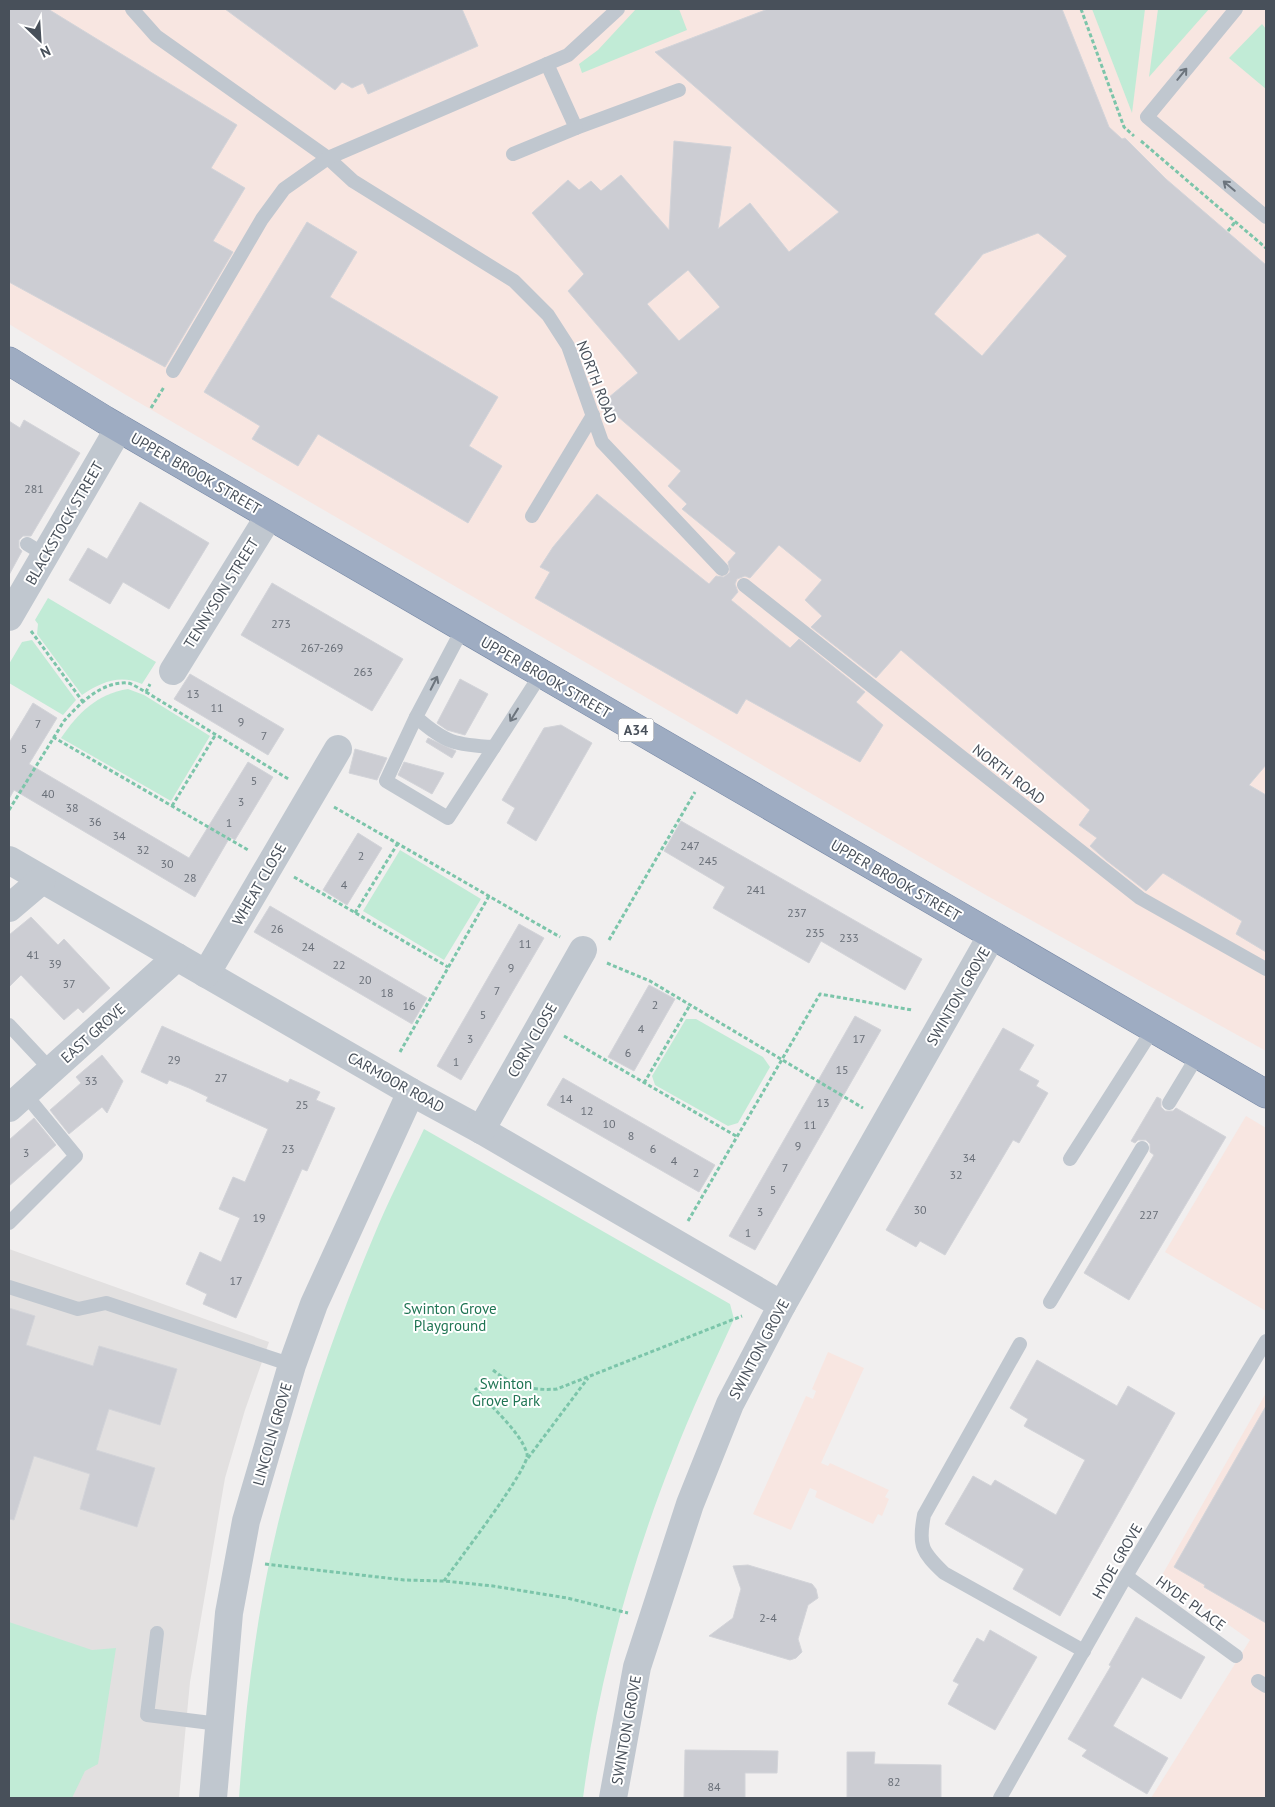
<svg xmlns="http://www.w3.org/2000/svg" width="1275" height="1807" font-family="'PT Sans',sans-serif">
  <style>
    .education { fill: #e2e0e0 }
    .medical { fill: #f8e6e1 }
    .green { fill: #c1ebd6 }
    .building { fill: #cccdd3; stroke: #d3d4d9; fill-rule: evenodd }
    .lines { fill: none; stroke-linecap: round; stroke-linejoin: round }
    .trunk-casing { stroke: #7687a5; stroke-width: 29 }
    .path { stroke: #7cc5aa; stroke-width: 3; stroke-dasharray: 4 2.5; stroke-linecap: butt }
    .service { stroke: #c0c7cf; stroke-width: 14 }
    .minor { stroke: #c0c7cf; stroke-width: 28 }
    .trunk { stroke: #9eacc2; stroke-width: 28 }
    .oneway { stroke: #6c747d }
    .labels { text-anchor: middle; dominant-baseline: central; stroke-width: 4; stroke-linejoin: round; paint-order: stroke }
    .number-label { font-size: 12px; fill: #696f78 }
    .shield { fill: #fff; stroke: #7f848c; stroke-width: 1 }
    .shield-label { font-size: 14px; font-weight: bold; fill: #48505a }
    .street-label { font-size: 15px; fill: #48505a; stroke: #fff }
    .park-label { font-size: 15px; fill: #207554; stroke: #fff }
  </style>
  <rect width="100%" height="100%" fill="#f1efef"/>
  <polygon class="education" points="9,1249 269,1342 245,1410 225,1478 190,1682 179,1798 9,1798"/>
  <g class="medical">
    <polygon points="9,9 1266,9 1266,1051 984,894 126,395 9,324"/>
    <polygon points="1246,1116 1266,1128 1266,1311 1165,1252"/>
    <polygon points="828,1352 864,1368 821,1463 828,1466 830,1463 889,1490 885,1497 889,1499 882,1516 878,1514 873,1524 815,1497 817,1491 810,1488 791,1530 753,1514 806,1396 813,1399 816,1391 812,1389"/>
    <polygon points="1266,1393 1266,1798 1151,1798 1250,1640 1161,1577"/>
  </g>
  <g class="green">
    <polygon points="636,9 679,9 687,30 582,73 579,64 598,50"/>
    <polygon points="1092,9 1145,9 1132,113"/>
    <polygon points="1158,9 1209,9 1149,77"/>
    <polygon points="1262,24 1266,29 1266,89 1229,58"/>
    <path d="M48,598L156,662L142,684C120,674 101,682 82,695L37,634L38,624L35,620Z"/>
    <polygon points="32,640 76,700 63,715 9,683 9,664 22,642"/>
    <path d="M128,689L144,695L210,736L171,801L61,738C78,713 97,694 128,689Z"/>
    <polygon points="400,850 481,899 444,960 363,911"/>
    <polygon points="686,1019 696,1019 763,1057 770,1067 738,1123 728,1126 655,1085 652,1076"/>
    <path d="M424,1129L730,1304L734,1319C713,1365 691,1411 673,1458C630,1567 598,1682 583,1798H239C246,1698 258,1597 284,1500C307,1411 337,1323 373,1238C388,1201 407,1165 424,1129Z"/>
    <polygon points="9,1622 92,1650 116,1648 98,1764 85,1771 72,1798 9,1798"/>
  </g>
  <g class="building">
    <polygon points="9,9 48,9 237,125 211,168 245,188 213,241 233,252 165,367 9,282"/>
    <polygon points="225,9 462,9 478,46 368,94 363,83 352,88 342,82 335,90"/>
    <path d="M768,9H1062L1109,127L1122,139L1125,138L1166,179L1266,265V765L1249,785L1266,795V952L1236,934L1242,921L1163,873L1146,891L1106,860L1090,846L1097,838L1079,825L1090,810L901,650L876,678L811,627L822,616L805,600L822,580L779,545L750,578L745,576L737,579L735,584L738,592L731,600L790,648L799,639L865,692L856,702L883,725L860,762L746,699L737,714L535,598L550,572L540,567L553,547L597,494L709,584L716,576L724,577L730,572L728,562L736,553L682,509L687,504L668,486L681,471L602,403L638,373L568,291L584,274L532,213L568,180L579,190L591,181L601,191L621,175L669,230L674,141L731,147L718,229L750,203L789,252L839,212L655,52ZM1038,233L1067,256L982,356L934,314L983,254ZM688,270L720,307L679,341L647,304Z"/>
    <polygon points="307,222 357,252 330,297 498,397 469,446 502,466 468,523 318,434 298,466 252,439 260,426 204,392"/>
    <polygon points="24,420 80,453 31,536 23,536 19,540 19,548 22,551 9,575 9,421 20,428"/>
    <polygon points="140,502 209,543 169,609 123,582 110,604 69,580 88,548 107,559"/>
    <polygon points="272,583 403,659 372,711 241,635"/>
    <polygon points="190,674 284,729 268,755 174,699"/>
    <polygon points="460,679 488,694 465,735 447,730 437,723"/>
    <polygon points="33,703 57,718 29,764 189,858 248,762 273,777 235,840 230,837 195,897 14,790 9,799 9,743"/>
    <polygon points="561,725 592,743 536,841 507,823 515,808 502,800 544,728"/>
    <polygon points="428,738 456,751 452,758 426,742"/>
    <polygon points="355,749 387,758 377,780 349,773"/>
    <polygon points="404,762 444,773 432,794 398,775"/>
    <polygon points="681,821 922,959 905,990 821,941 809,963 713,908 725,887 664,851"/>
    <polygon points="358,833 382,848 347,905 323,890"/>
    <polygon points="270,906 427,998 412,1024 254,932"/>
    <polygon points="31,917 58,945 64,939 110,988 83,1013 78,1008 64,1020 21,975 9,987 9,935"/>
    <polygon points="519,924 544,938 461,1080 437,1066"/>
    <polygon points="649,985 675,999 634,1071 608,1057"/>
    <polygon points="855,1016 881,1030 755,1250 729,1236"/>
    <polygon points="162,1026 288,1083 290,1079 320,1092 316,1100 335,1108 307,1171 302,1169 236,1318 203,1304 207,1294 186,1284 200,1252 221,1262 240,1218 219,1209 233,1177 245,1182 268,1129 206,1101 208,1097 189,1088 169,1080 167,1084 141,1072"/>
    <polygon points="1003,1028 1034,1045 1019,1070 1039,1081 1036,1086 1048,1093 1019,1143 1013,1140 945,1255 920,1241 916,1247 886,1230"/>
    <polygon points="102,1055 123,1081 107,1113 102,1107 69,1134 50,1110 81,1083 76,1077"/>
    <polygon points="563,1078 715,1165 699,1192 547,1105"/>
    <polygon points="1157,1097 1161,1099 1161,1107 1165,1111 1173,1111 1176,1108 1226,1137 1129,1300 1084,1273 1154,1155 1150,1152 1150,1144 1146,1140 1138,1140 1135,1143 1131,1141"/>
    <polygon points="34,1118 56,1145 9,1186 9,1140"/>
    <polygon points="9,1308 35,1316 26,1345 93,1366 99,1346 177,1369 160,1425 109,1409 96,1450 155,1468 137,1527 80,1509 90,1474 34,1456 14,1520 9,1519"/>
    <polygon points="1037,1360 1117,1406 1128,1386 1175,1413 1060,1616 1013,1589 1024,1569 945,1524 973,1476 991,1486 995,1480 1056,1515 1085,1460 1024,1426 1028,1419 1010,1408"/>
    <polygon points="1266,1406 1266,1623 1204,1587 1205,1585 1174,1567"/>
    <polygon points="748,1565 812,1584 816,1589 818,1598 808,1605 798,1639 802,1652 796,1658 790,1660 709,1636 733,1618 741,1589 733,1566"/>
    <polygon points="1136,1617 1205,1657 1181,1699 1142,1677 1113,1726 1168,1758 1147,1794 1082,1756 1087,1750 1068,1739 1111,1666 1109,1665"/>
    <polygon points="990,1630 1037,1657 995,1730 948,1704 959,1684 953,1681 977,1638 984,1642"/>
    <polygon points="685,1750 778,1751 777,1773 745,1773 745,1798 684,1798"/>
    <polygon points="847,1752 875,1752 874,1764 941,1765 941,1798 847,1797"/>
  </g>
  <g class="lines">
    <g class="trunk-casing">
      <polyline id="trunk" points="9,361 105,420 1266,1094"/>
    </g>
    <g class="path">
      <polyline points="1081,9 1124,127 1134,136"/>
      <polyline points="1141,141 1266,248"/>
      <polyline points="1228,231 1235,222"/>
      <polyline points="151,408 164,387"/>
      <polyline points="31,631 83,702"/>
      <polyline points="146,692 290,780"/>
      <polyline points="53,737 248,850"/>
      <polyline points="172,806 216,734"/>
      <polyline points="334,807 560,937"/>
      <path d="M9,810L64,721C80,703 102,681 128,683C133,684 140,689 146,692L150,684"/>
      <polyline points="294,877 448,967"/>
      <polyline points="355,913 398,843"/>
      <polyline points="609,940 695,792"/>
      <polyline points="607,963 650,981 863,1108"/>
      <polyline points="564,1036 736,1136"/>
      <polyline points="400,1052 489,896"/>
      <polyline points="644,1083 690,1005"/>
      <polyline points="688,1221 820,994 912,1010"/>
      <path d="M493,1370C512,1386 533,1391 557,1389L742,1316"/>
      <polyline points="528,1458 588,1378"/>
      <polyline points="265,1564 404,1580 444,1581 493,1586 567,1598 628,1613"/>
      <path d="M444,1581C456,1563 531,1467 527,1454C522,1433 489,1405 475,1388"/>
    </g>
    <g class="service">
      <polyline points="132,9 156,36 328,158 353,181 514,281 548,315 568,346 602,442 722,569"/>
      <polyline points="1236,9 1147,117 1266,217"/>
      <polyline points="547,64 576,128 679,90"/>
      <polyline points="513,154 576,128"/>
      <polyline points="173,371 262,219 284,189 328,158 568,55 618,9"/>
      <polyline points="532,516 593,415"/>
      <polyline points="27,544 45,555"/>
      <polyline points="744,585 1140,898 1266,969"/>
      <path d="M463,628L416,717C445,743 456,745 494,747L541,674"/>
      <polyline points="416,717 386,781 448,818 494,747"/>
      <polyline points="9,1025 52,1071"/>
      <polyline points="1169,1103 1198,1055"/>
      <polyline points="1070,1159 1153,1029"/>
      <polyline points="9,1223 76,1156 25,1094"/>
      <polyline points="9,1287 78,1309 106,1303 292,1365"/>
      <polyline points="1050,1302 1142,1148"/>
      <path d="M1020,1344L924,1515C918,1546 922,1552 944,1573L1084,1651"/>
      <polyline points="1126,1576 1236,1656"/>
      <polyline points="157,1633 147,1715 219,1724"/>
      <polyline points="1258,1681 1266,1686"/>
      <polyline points="1000,1798 1126,1576 1266,1341"/>
    </g>
    <g class="minor">
      <polyline points="9,617 119,428"/>
      <polyline points="173,671 269,516"/>
      <polyline points="9,860 411,1092 481,1130 782,1305"/>
      <polyline points="9,908 42,880"/>
      <polyline points="206,974 338,749"/>
      <polyline points="9,1108 177,957"/>
      <polyline points="481,1130 583,950"/>
      <polyline points="213,1798 229,1613 246,1521 292,1365 314,1304 411,1092"/>
      <polyline points="613,1798 637,1667 690,1504 730,1404 782,1305 992,935"/>
    </g>
    <use href="#trunk" class="trunk"/>
  </g>
  <defs><path id="oneway-shaft" d="M-6 0H5M1.5-3L5.5 0L1.5 3" fill="none" stroke-width="1.6" stroke-linecap="round" stroke-linejoin="round" transform="scale(1.25)"/></defs>
  <g class="oneway">
    <use href="#oneway-shaft" transform="translate(1182 74) rotate(-51)"/>
    <use href="#oneway-shaft" transform="translate(1229 186) rotate(-140)"/>
    <use href="#oneway-shaft" transform="translate(434 683) rotate(-63)"/>
    <use href="#oneway-shaft" transform="translate(514 715) rotate(122)"/>
  </g>
  <g class="labels">
    <g class="number-label">
      <text x="34" y="488">281</text>
      <text x="281" y="623">273</text>
      <text x="322" y="647">267-269</text>
      <text x="363" y="671">263</text>
      <text x="193" y="693">13</text>
      <text x="217" y="707">11</text>
      <text x="241" y="721">9</text>
      <text x="38" y="723">7</text>
      <text x="264" y="735">7</text>
      <text x="24" y="748">5</text>
      <text x="254" y="780">5</text>
      <text x="48" y="793">40</text>
      <text x="241" y="801">3</text>
      <text x="72" y="807">38</text>
      <text x="95" y="821">36</text>
      <text x="229" y="822">1</text>
      <text x="119" y="835">34</text>
      <text x="690" y="845">247</text>
      <text x="143" y="849">32</text>
      <text x="361" y="855">2</text>
      <text x="708" y="860">245</text>
      <text x="167" y="863">30</text>
      <text x="190" y="877">28</text>
      <text x="344" y="884">4</text>
      <text x="756" y="889">241</text>
      <text x="797" y="912">237</text>
      <text x="277" y="928">26</text>
      <text x="815" y="932">235</text>
      <text x="849" y="937">233</text>
      <text x="525" y="943">11</text>
      <text x="308" y="946">24</text>
      <text x="33" y="954">41</text>
      <text x="55" y="963">39</text>
      <text x="339" y="964">22</text>
      <text x="511" y="967">9</text>
      <text x="365" y="979">20</text>
      <text x="69" y="983">37</text>
      <text x="497" y="990">7</text>
      <text x="387" y="992">18</text>
      <text x="655" y="1004">2</text>
      <text x="409" y="1005">16</text>
      <text x="483" y="1014">5</text>
      <text x="641" y="1028">4</text>
      <text x="470" y="1038">3</text>
      <text x="859" y="1038">17</text>
      <text x="628" y="1052">6</text>
      <text x="174" y="1059">29</text>
      <text x="456" y="1061">1</text>
      <text x="842" y="1069">15</text>
      <text x="221" y="1077">27</text>
      <text x="91" y="1080">33</text>
      <text x="566" y="1098">14</text>
      <text x="823" y="1102">13</text>
      <text x="302" y="1104">25</text>
      <text x="587" y="1110">12</text>
      <text x="609" y="1123">10</text>
      <text x="810" y="1124">11</text>
      <text x="631" y="1135">8</text>
      <text x="798" y="1145">9</text>
      <text x="288" y="1148">23</text>
      <text x="653" y="1148">6</text>
      <text x="26" y="1152">3</text>
      <text x="969" y="1157">34</text>
      <text x="674" y="1160">4</text>
      <text x="785" y="1167">7</text>
      <text x="696" y="1172">2</text>
      <text x="956" y="1174">32</text>
      <text x="773" y="1189">5</text>
      <text x="920" y="1209">30</text>
      <text x="760" y="1211">3</text>
      <text x="1149" y="1214">227</text>
      <text x="259" y="1217">19</text>
      <text x="748" y="1232">1</text>
      <text x="236" y="1280">17</text>
      <text x="768" y="1617">2-4</text>
      <text x="894" y="1781">82</text>
      <text x="714" y="1786">84</text>
    </g>
    <rect class="shield" x="618.5" y="718.5" width="35" height="23" rx="4"/>
    <g class="shield-label">
      <text x="636" y="730">A34</text>
    </g>
    <g class="street-label">
      <text transform="translate(597 382) rotate(69)">NORTH ROAD</text>
      <text transform="translate(196 473) rotate(30)">UPPER BROOK STREET</text>
      <text transform="translate(64 523) rotate(-60)">BLACKSTOCK STREET</text>
      <text transform="translate(221 593) rotate(-58)">TENNYSON STREET</text>
      <text transform="translate(546 677) rotate(30)">UPPER BROOK STREET</text>
      <text transform="translate(1009 774) rotate(38)">NORTH ROAD</text>
      <text transform="translate(896 880) rotate(30)">UPPER BROOK STREET</text>
      <text transform="translate(259 884) rotate(-60)">WHEAT CLOSE</text>
      <text transform="translate(958 996) rotate(-60)">SWINTON GROVE</text>
      <text transform="translate(93 1033) rotate(-42)">EAST GROVE</text>
      <text transform="translate(532 1040) rotate(-60)">CORN CLOSE</text>
      <text transform="translate(396 1082) rotate(29)">CARMOOR ROAD</text>
      <text transform="translate(759 1349) rotate(-62)">SWINTON GROVE</text>
      <text transform="translate(272 1434) rotate(-74)">LINCOLN GROVE</text>
      <text transform="translate(1117 1561) rotate(-60)">HYDE GROVE</text>
      <text transform="translate(1191 1603) rotate(36)">HYDE PLACE</text>
      <text transform="translate(626 1730) rotate(-80)">SWINTON GROVE</text>
    </g>
    <g class="park-label">
      <text x="450" y="1308">Swinton Grove<tspan x="450" dy="17">Playground</tspan></text>
      <text x="506" y="1383">Swinton<tspan x="506" dy="17">Grove Park</tspan></text>
    </g>
  </g>
  <rect width="1275" height="1807" fill="none" stroke="#48505a" stroke-width="20"/>
  <g transform="translate(40 40) rotate(155)" stroke="#ffffff" stroke-width="4" paint-order="stroke">
  <path d="M0-4L9 19L0 12L-9 19Z" fill="#48505a"/>
  <text y="-8" font-size="14" font-weight="bold" text-anchor="middle" fill="#48505a">N</text>
  </g>
</svg>
